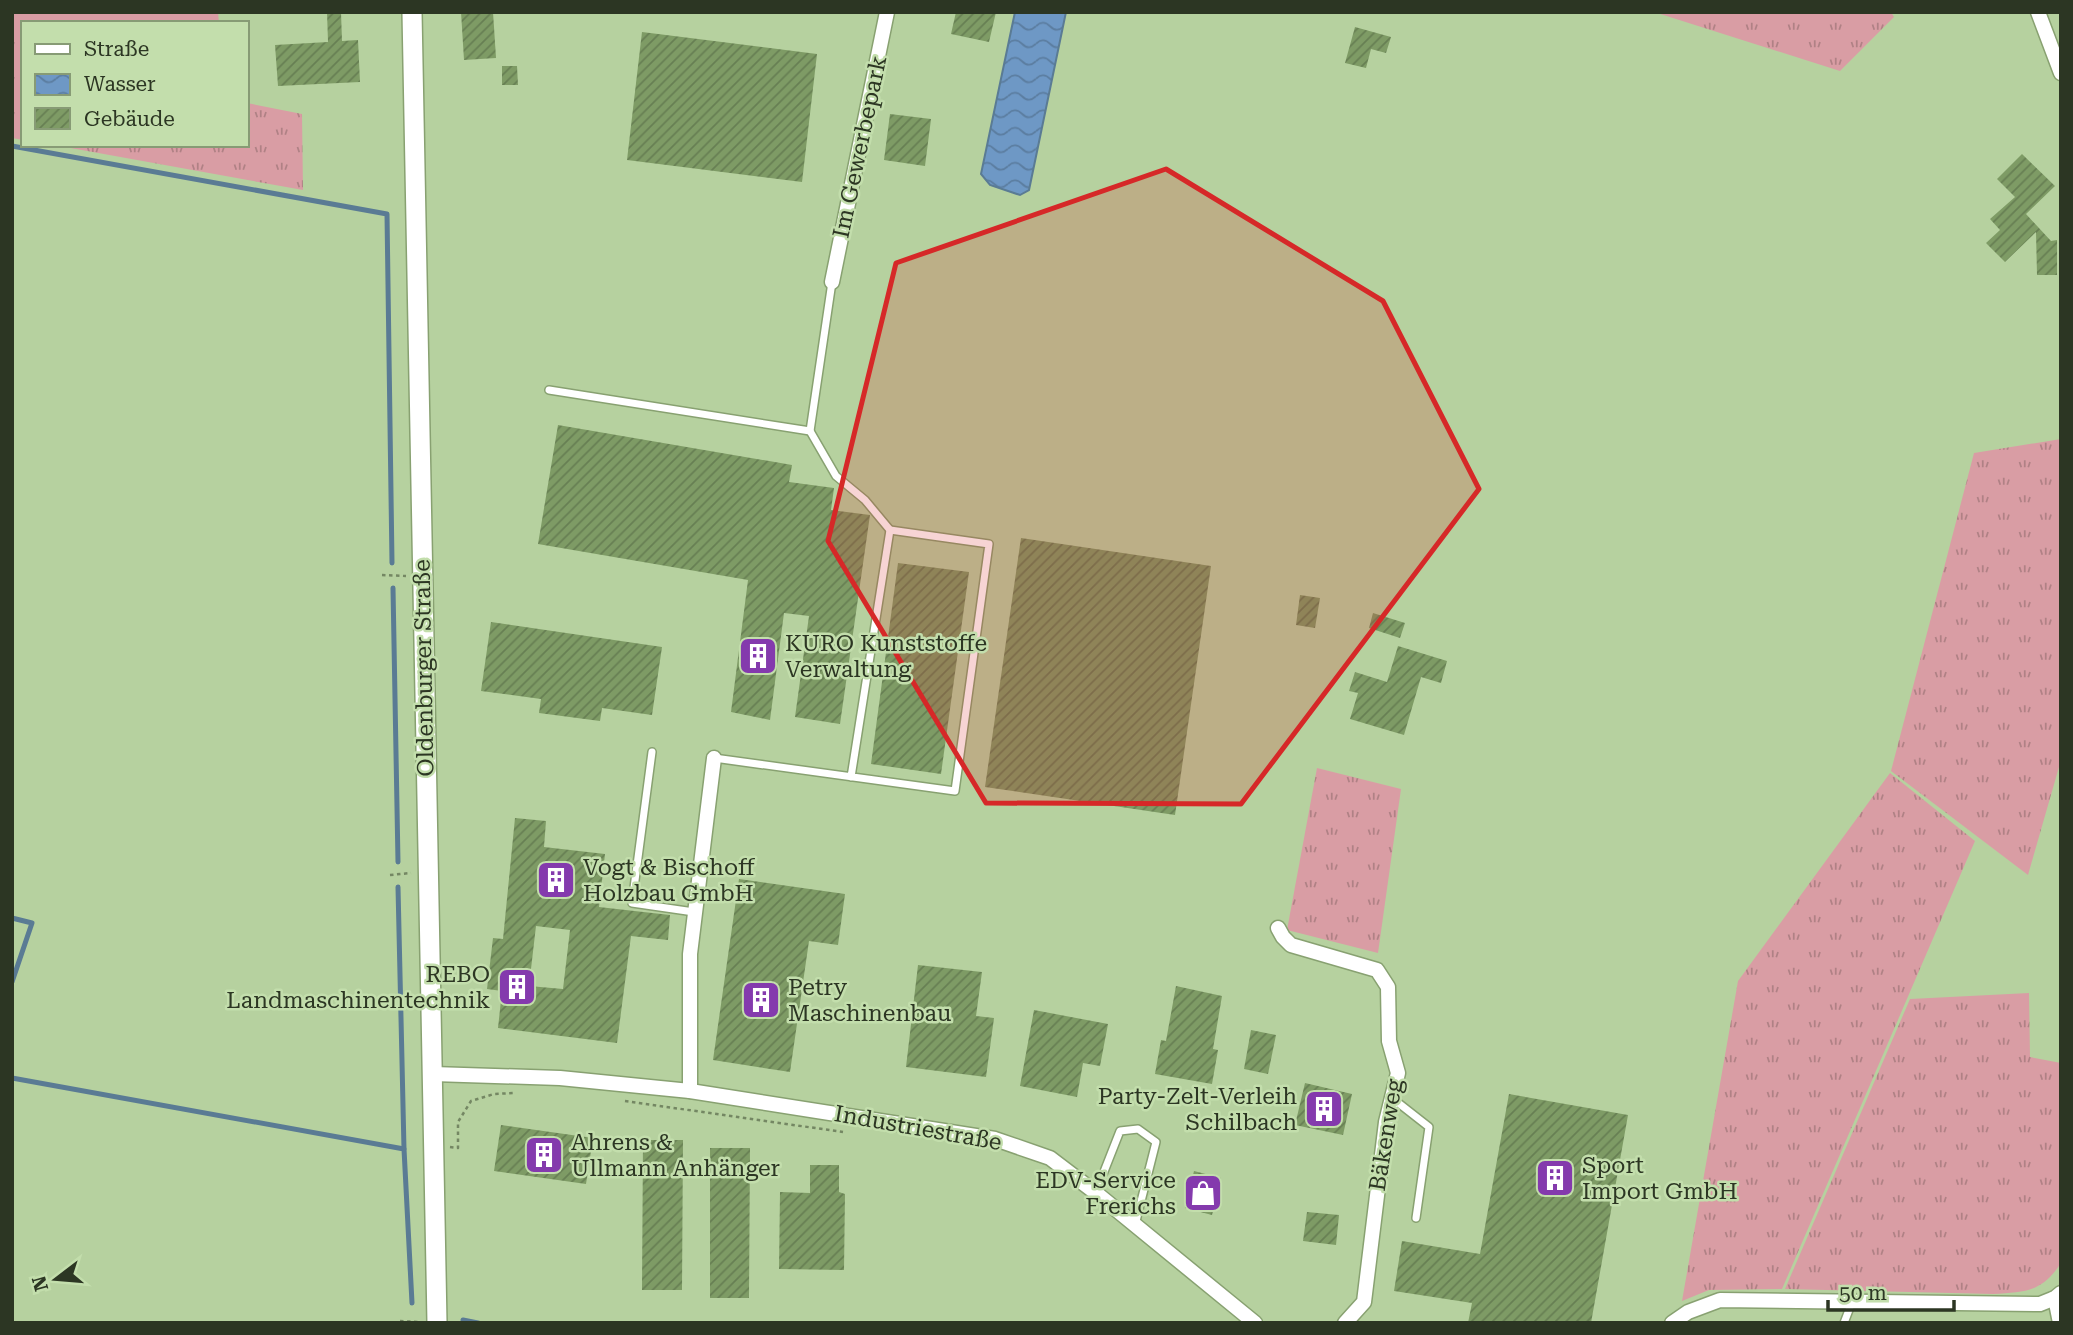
<svg xmlns="http://www.w3.org/2000/svg" width="2073" height="1335" font-family="'Roboto Serif',serif">
  <style>
    .grass { fill: url(#grass-tufts) }
    .water { fill: url(#water-waves); stroke: #5a7b94; stroke-width: 2 }
    .lines { fill: none; stroke-linecap: round; stroke-linejoin: round }
    .stream { stroke: #5a7b94; stroke-width: 5 }
    .building { fill: url(#building-hatch); fill-rule: evenodd }
    .service-casing { stroke: #88a171; stroke-width: 10 }
    .minor-casing { stroke: #88a171; stroke-width: 17 }
    .secondary-casing { stroke: #88a171; stroke-width: 22 }
    .path { stroke: #748763; stroke-width: 2.5; stroke-dasharray: 3.5 3.5; stroke-linecap: butt }
    .service { stroke: #fff; stroke-width: 7 }
    .minor { stroke: #fff; stroke-width: 14 }
    .secondary { stroke: #fff; stroke-width: 19 }
    .marked { fill: #d62828; fill-opacity: 0.2; stroke: #d62828; stroke-width: 5; stroke-linejoin: round }
    .labels { text-anchor: middle; dominant-baseline: central; stroke-width: 5; stroke-linejoin: round; paint-order: stroke }
    .street-label { font-size: 23px; fill: #2c3623; stroke: #c3deac }
    .poi-label { font-size: 23px; fill: #2c3623; stroke: #c3deac; text-anchor: start }
  </style>
  <defs>
    <pattern id="grass-tufts" width="24" height="20" patternUnits="userSpaceOnUse" patternTransform="scale(1.75)"><rect width="24" height="20" fill="#d99da4"/><path d="M3 7l-1-3M5 7V3M7 7l1-3M15 17l-1-3M17 17v-4M19 17l1-3" fill="none" stroke="#b08185"/></pattern>
    <pattern id="water-waves" width="16" height="10" patternUnits="userSpaceOnUse" patternTransform="scale(1.75)"><rect width="16" height="10" fill="#6e98c5"/><path d="M0 5q4-4 8 0t8 0" fill="none" stroke="#5b7da0"/></pattern>
    <pattern id="building-hatch" width="6" height="6" patternUnits="userSpaceOnUse" patternTransform="scale(1.75)"><rect width="6" height="6" fill="#7e9b65"/><path d="M-1 1l2-2M0 6l6-6M5 7l2-2" fill="none" stroke="#677f53"/></pattern>
  </defs>
  <rect width="100%" height="100%" fill="#b6d19f"/>
  <g class="grass">
    <polygon points="12,12 218,12 219,23 23,23 23,140 12,138"/>
    <polygon points="1654,12 1891,12 1894,17 1840,71"/>
    <polygon points="247,103 302,114 303,190 54,145 247,145"/>
    <polygon points="2061,439 2061,760 2028,875 1891,771 1974,453"/>
    <polygon points="1317,768 1401,789 1378,953 1287,930"/>
    <polygon points="1890,773 1975,841 1782,1289 1709,1290 1682,1301 1738,981"/>
    <path d="M2029,993L2030,1057L2061,1063V1263C2042,1292 2026,1292 1993,1294L1785,1289L1910,999Z"/>
  </g>
  <polygon class="water" points="1015,12 1066,12 1029,190 1020,195 990,185 981,174"/>
  <g class="lines">
    <g class="stream">
      <polyline points="12,146 387,214 392,563"/>
      <polyline points="393,588 398,862"/>
      <polyline points="398,887 404,1149"/>
      <polyline points="12,918 32,923 12,982"/>
      <polyline points="12,1078 404,1149 412,1303"/>
      <polyline points="463,1320 478,1323"/>
    </g>
  </g>
  <g class="building">
    <polygon points="327,12 341,12 342,41 358,40 360,82 278,86 275,45 328,42"/>
    <polygon points="461,12 493,12 496,58 464,60"/>
    <polygon points="956,12 996,12 989,42 951,34"/>
    <polygon points="1355,27 1391,37 1386,53 1371,49 1366,68 1345,63"/>
    <polygon points="642,32 817,54 802,182 627,160"/>
    <polygon points="502,66 517,66 518,85 502,85"/>
    <polygon points="890,114 931,119 925,166 884,160"/>
    <polygon points="2022,154 2055,186 2026,214 2051,241 2057,240 2057,275 2037,275 2036,232 2005,262 1986,243 2000,230 1990,219 2015,197 1997,179"/>
    <polygon points="558,425 792,465 789,482 834,488 831,510 870,515 840,724 795,717 809,616 784,613 770,720 731,712 748,580 538,544"/>
    <polygon points="1021,538 1211,566 1175,815 985,787"/>
    <polygon points="898,563 969,572 941,774 871,764"/>
    <polygon points="1300,595 1320,598 1315,628 1296,625"/>
    <polygon points="1373,613 1405,623 1400,638 1369,628"/>
    <polygon points="491,622 662,647 652,715 602,708 600,721 539,713 541,699 481,691"/>
    <polygon points="1398,646 1447,661 1441,683 1421,677 1404,735 1350,719 1358,693 1349,691 1355,672 1387,682"/>
    <path d="M515,818L546,821L544,847L605,854L599,907L670,915L668,940L631,936L617,1043L498,1028L502,991L487,989L493,938L503,939ZM536,926L570,930L563,989L529,986Z"/>
    <polygon points="739,879 845,894 838,945 809,941 790,1072 713,1060"/>
    <polygon points="918,965 982,972 976,1016 994,1018 986,1077 906,1067"/>
    <polygon points="1176,986 1222,996 1213,1049 1218,1050 1212,1084 1155,1074 1161,1040 1166,1041"/>
    <polygon points="1034,1010 1108,1024 1100,1066 1083,1063 1077,1097 1020,1086"/>
    <polygon points="1251,1030 1276,1035 1268,1074 1244,1069"/>
    <polygon points="1305,1083 1352,1094 1343,1135 1295,1125"/>
    <polygon points="1509,1094 1628,1115 1591,1323 1468,1323 1472,1303 1394,1291 1402,1241 1480,1254"/>
    <polygon points="501,1125 593,1138 586,1184 494,1171"/>
    <polygon points="643,1140 683,1140 682,1290 642,1290"/>
    <polygon points="710,1148 750,1148 749,1298 710,1298"/>
    <polygon points="810,1165 839,1165 839,1192 845,1194 844,1270 779,1269 780,1192 810,1193"/>
    <polygon points="1194,1171 1221,1178 1212,1215 1185,1208"/>
    <polygon points="1307,1212 1339,1215 1336,1245 1303,1241"/>
  </g>
  <g class="lines">
    <g class="service-casing">
      <g id="service">
        <polyline points="549,390 810,431 832,282"/>
        <polyline points="810,431 836,476 865,500 890,530"/>
        <polyline points="652,752 632,903 694,912"/>
        <polyline points="714,758 955,791 989,544 890,530 851,777"/>
        <polyline points="1392,1098 1429,1127 1416,1218"/>
        <polyline points="1096,1192 1120,1131 1138,1129 1156,1142 1135,1225"/>
        <polyline points="1844,1323 1852,1302"/>
      </g>
    </g>
    <g class="minor-casing">
      <g id="minor">
        <polyline points="2038,12 2061,73"/>
        <polyline points="832,282 887,12"/>
        <polyline points="1278,928 1283,937 1291,945 1377,970 1388,987 1389,1041 1398,1073 1386,1122 1364,1302 1345,1323"/>
        <polyline points="433,1074 560,1078 690,1091 995,1139 1050,1158 1096,1193 1255,1323"/>
        <polyline points="690,1091 690,954 714,758"/>
        <polyline points="2055,1298 2060,1323"/>
        <polyline points="1672,1323 1688,1312 1720,1300 2040,1304 2055,1298 2061,1293"/>
      </g>
    </g>
    <g class="secondary-casing">
      <polyline id="secondary" points="412,12 437,1323"/>
    </g>
    <g class="path">
      <polyline points="382,575 406,576"/>
      <polyline points="390,875 411,873"/>
      <polyline points="625,1101 843,1132"/>
      <polyline points="450,1147 458,1148 458,1122 471,1101 494,1094 514,1093"/>
      <polyline points="400,1321 418,1322"/>
    </g>
    <use href="#service" class="service"/>
    <use href="#minor" class="minor"/>
    <use href="#secondary" class="secondary"/>
  </g>
  <path class="marked" d="M1166,169L1383,301L1479,489L1241,804L986,803L828,541L896,263Z"/>
  <defs>
    <g id="building-square" transform="scale(2.0125)"><rect x="-9" y="-9" width="18" height="18" rx="4" fill="#843aad" stroke="#c3deac"/><path d="M-4-6H4V6H1V3H-1V6H-4ZM-2.5-4.3h1.7v1.8h-1.7ZM.8-4.3h1.7v1.8H.8ZM-2.5-1h1.7V.8h-1.7ZM.8-1h1.7V.8H.8Z" fill="#fff"/></g>
    <g id="shop-square" transform="scale(2.0125)"><rect x="-9" y="-9" width="18" height="18" rx="4" fill="#843aad" stroke="#c3deac"/><path d="M-5-2.5h2.3a2.7 3.5 0 0 1 5.4 0H5L5.5 6h-11ZM-1.5-2.5h3a1.5 2.3 0 0 0-3 0Z" fill="#fff"/></g>
  </defs>
  <g fill-rule="evenodd">
    <use href="#building-square" x="758" y="656"/>
    <use href="#building-square" x="556" y="880"/>
    <use href="#building-square" x="517" y="987"/>
    <use href="#building-square" x="761" y="1000"/>
    <use href="#building-square" x="1324" y="1109"/>
    <use href="#building-square" x="544" y="1155"/>
    <use href="#building-square" x="1555" y="1178"/>
    <use href="#shop-square" x="1203" y="1193"/>
  </g>
  <g class="labels">
    <g class="street-label">
      <text transform="translate(860 147) rotate(-78)">Im Gewerbepark</text>
      <text transform="translate(424 668) rotate(-91)">Oldenburger Straße</text>
      <text transform="translate(918 1128) rotate(10)">Industriestraße</text>
      <text transform="translate(1386 1135) rotate(-81)">Bäkenweg</text>
    </g>
    <g class="poi-label">
      <text x="785" y="643">KURO Kunststoffe<tspan x="785" dy="26">Verwaltung</tspan></text>
      <text x="583" y="867">Vogt &amp; Bischoff<tspan x="583" dy="26">Holzbau GmbH</tspan></text>
      <text x="490" y="974" text-anchor="end">REBO<tspan x="490" dy="26">Landmaschinentechnik</tspan></text>
      <text x="788" y="987">Petry<tspan x="788" dy="26">Maschinenbau</tspan></text>
      <text x="1297" y="1096" text-anchor="end">Party-Zelt-Verleih<tspan x="1297" dy="26">Schilbach</tspan></text>
      <text x="571" y="1142">Ahrens &amp;<tspan x="571" dy="26">Ullmann Anhänger</tspan></text>
      <text x="1582" y="1165">Sport<tspan x="1582" dy="26">Import GmbH</tspan></text>
      <text x="1176" y="1180" text-anchor="end">EDV-Service<tspan x="1176" dy="26">Frerichs</tspan></text>
    </g>
  </g>
  <rect width="2073" height="1335" fill="none" stroke="#2c3623" stroke-width="28"/>
  <rect x="21" y="21" width="228" height="126" fill="#c3deac" stroke="#879b75" stroke-width="2"/>
  <rect x="35" y="44" width="35" height="10" fill="#ffffff" stroke="#879b75" stroke-width="2"/>
  <text x="84" y="56" font-size="21" fill="#2c3623">Straße</text>
  <rect x="35" y="74" width="35" height="21" fill="url(#water-waves)" stroke="#879b75" stroke-width="2"/>
  <text x="84" y="91" font-size="21" fill="#2c3623">Wasser</text>
  <rect x="35" y="108" width="35" height="21" fill="url(#building-hatch)" stroke="#879b75" stroke-width="2"/>
  <text x="84" y="126" font-size="21" fill="#2c3623">Gebäude</text>
  <g transform="translate(56 1279) rotate(254)" stroke="#c3deac" stroke-width="5" paint-order="stroke">
  <path d="M0-5L12 26L0 18L-12 26Z" fill="#2c3623"/>
  <text y="-10" font-size="19" font-weight="bold" text-anchor="middle" fill="#2c3623">N</text>
  </g>
  <path d="M1828 1300v10h126v-10" fill="none" stroke="#2c3623" stroke-width="3.5"/>
  <text x="1839" y="1300" font-size="21" fill="#2c3623" stroke="#c3deac" stroke-width="5" paint-order="stroke">50 m</text>
</svg>
